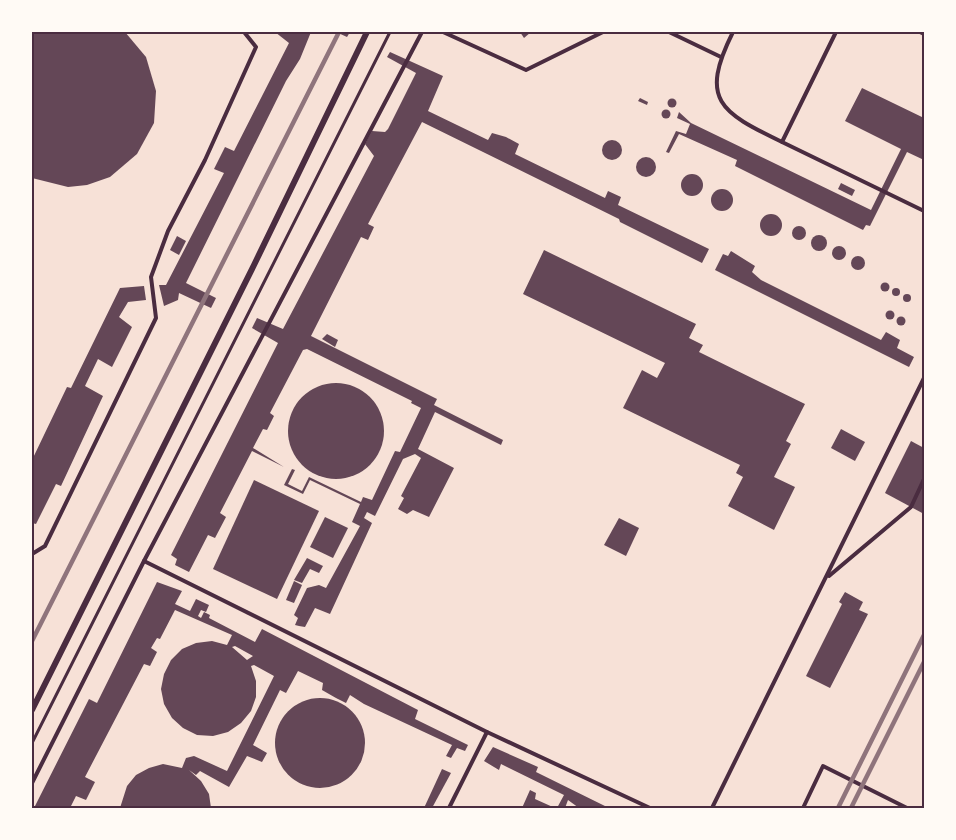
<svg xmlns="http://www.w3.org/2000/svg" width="956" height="840" font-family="'Work Sans',sans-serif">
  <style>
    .building { fill: #644757; fill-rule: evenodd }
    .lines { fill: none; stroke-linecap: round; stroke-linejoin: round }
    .path { stroke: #4a2c40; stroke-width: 3 }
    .service { stroke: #4a2c40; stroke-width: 4 }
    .minor { stroke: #4a2c40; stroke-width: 6 }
    .rail { stroke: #8f747c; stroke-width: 4.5 }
    .neatline { fill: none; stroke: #4a2c40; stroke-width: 2 }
  </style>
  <rect width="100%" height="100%" fill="#f7e1d7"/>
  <g class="building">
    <polygon points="32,32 125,32 146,57 156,91 154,123 137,154 110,177 87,185 68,187 32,178"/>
    <polygon points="275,32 311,32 300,59 286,81 186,283 216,298 211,308 179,293 178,300 164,306 159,285 166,285 224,173 214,169 225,147 234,151 289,43"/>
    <polygon points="336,32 350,32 347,37"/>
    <polygon points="520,32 531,32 524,38"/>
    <polygon points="390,52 443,76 428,111 488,140 492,133 506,137 519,144 515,154 605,198 608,191 621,197 618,205 709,249 702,263 620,222 619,219 422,122 368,224 374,227 368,240 361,237 311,336 437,399 434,405 503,440 501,445 435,412 418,449 454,468 429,517 413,510 407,514 398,509 404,498 401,496 421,458 415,454 403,459 375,516 367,512 364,518 372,523 330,614 315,608 305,627 299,626 295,625 298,618 294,615 307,588 319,585 326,588 360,526 352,522 360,504 310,480 303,494 284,485 292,469 295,470 288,484 302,491 309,477 361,502 363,497 372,500 395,451 400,452 421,408 411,403 412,401 307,349 303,350 270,413 274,416 267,430 263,429 253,448 284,467 252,451 220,513 226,517 215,538 208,535 189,572 175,565 177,559 171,555 278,343 252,328 257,318 283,329 374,156 365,144 372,131 385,132 388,129 416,73 387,57"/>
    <polygon points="862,88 924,118 924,160 907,152 870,226 866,225 863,230 735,166 737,160 679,134 669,153 666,152 676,131 686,134 690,124 677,118 679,112 691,123 871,210 901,149 845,121"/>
    <polygon points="640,98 648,102 647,105 638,101"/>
    <circle cx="672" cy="103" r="4.5"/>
    <circle cx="666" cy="114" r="4.5"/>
    <circle cx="612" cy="150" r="10"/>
    <circle cx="646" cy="167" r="10"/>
    <circle cx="692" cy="185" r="11"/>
    <polygon points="841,183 855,190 852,196 838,189"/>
    <circle cx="722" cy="200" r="11"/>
    <circle cx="771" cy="225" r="11"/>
    <circle cx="799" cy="233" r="7"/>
    <circle cx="819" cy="243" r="8"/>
    <polygon points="177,236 186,241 179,255 170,250"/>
    <circle cx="839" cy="253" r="7"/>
    <polygon points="544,250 696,324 689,338 703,345 699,352 805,404 786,441 791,444 774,477 795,487 774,530 728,506 743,477 736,473 740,465 623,408 642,370 657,378 665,363 523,294"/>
    <polygon points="731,251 755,266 752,272 761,280 881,340 886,332 900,340 897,348 914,357 909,367 715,270 723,254 728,256"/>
    <circle cx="858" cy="263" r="7"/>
    <circle cx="885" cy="287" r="4.5"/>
    <polygon points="144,286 146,300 128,302 119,317 132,327 112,367 98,359 85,386 103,396 61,486 56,484 36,524 32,523 32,460 67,387 71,388 120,288"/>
    <circle cx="896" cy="292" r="4"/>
    <circle cx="907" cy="298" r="4"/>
    <circle cx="890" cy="315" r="4.5"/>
    <circle cx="901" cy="321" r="4.5"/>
    <polygon points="327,334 338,340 335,347 322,339"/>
    <circle cx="336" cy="431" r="48"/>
    <polygon points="841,429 865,442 855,461 831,448"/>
    <polygon points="911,441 924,448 924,514 885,493"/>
    <polygon points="254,480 319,511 277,599 213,569"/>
    <polygon points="325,517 348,528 333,558 310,547"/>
    <polygon points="619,518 639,528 626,556 604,545"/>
    <polygon points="307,558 323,566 319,573 310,569 302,583 294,580"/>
    <polygon points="294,581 302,585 294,603 286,600"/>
    <path d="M157,582L182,591L175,604L190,611L196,599L209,605L206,612L201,610L198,616L201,618L204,612L210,615L209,618L255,642L262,629L418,710L415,719L468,745L465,751L457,748L451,758L446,756L452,745L364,704L350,695L346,703L336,698L322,690L323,683L298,671L286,693L280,690L253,745L267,753L262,762L247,756L229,787L200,771L196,775L189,770L201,781L209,794L211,808H120L127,786L136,775L149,768L163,764L182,768L186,758L194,756L227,771L274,676L254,665L251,666L256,681V697L251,711L241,723L228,732L213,736L197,735L183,728L172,718L164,704L161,689L164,674L171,660L182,649L196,643L212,641L227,645L232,635L175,610L160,639L157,638L151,648L157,652L150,666L144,664L85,777L95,782L86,800L76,796L70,808H34L89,699L97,703ZM235,646L253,656L247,660L232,647Z"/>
    <polygon points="845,592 863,602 859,610 868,614 830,688 806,676 842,604 839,602"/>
    <circle cx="320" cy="743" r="45"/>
    <polygon points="493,747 538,767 536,772 609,808 579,808 568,800 565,808 557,808 564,795 501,764 499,770 484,761"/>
    <polygon points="442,769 451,773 432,808 424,808"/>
    <polygon points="530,790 536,793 535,799 555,808 522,808"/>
  </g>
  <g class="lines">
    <polyline class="path" points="32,743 390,32"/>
    <g class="service">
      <polyline points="443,32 526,70 603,32"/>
      <polyline points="669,32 721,57"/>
      <path d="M733,32C699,100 720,112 782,142"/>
      <polyline points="836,32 782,142 924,211"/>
      <polyline points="920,32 924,34"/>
      <polyline points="32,554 45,546 156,318 151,277 168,231 205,160 256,47 244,32"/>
      <polyline points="144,561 487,732 650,808"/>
      <polyline points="829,576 911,507 924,479"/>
      <polyline points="32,783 144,561 422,32"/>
      <polyline points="449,808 487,732"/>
      <polyline points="712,808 924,378"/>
      <polyline points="803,808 823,766 907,808"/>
    </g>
    <polyline class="minor" points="32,710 254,265 367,32"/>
    <g class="rail">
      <polyline points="32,641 339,32"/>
      <polyline points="838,808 924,635"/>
      <polyline points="851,808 924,662"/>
    </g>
  </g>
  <rect width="956" height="840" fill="none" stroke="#fffaf5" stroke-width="66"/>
  <rect x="33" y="33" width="890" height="774" class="neatline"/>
</svg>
